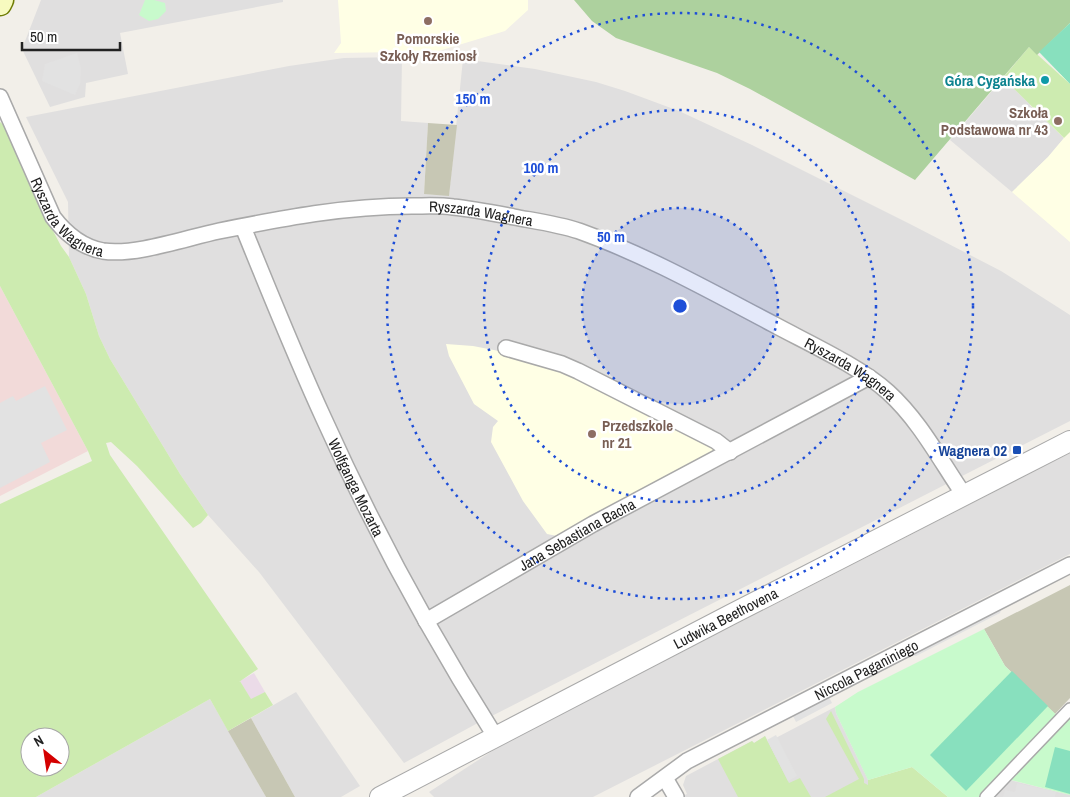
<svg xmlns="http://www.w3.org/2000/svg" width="1070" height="797" font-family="'Archivo Narrow',sans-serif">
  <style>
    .residential { fill: #e0dfdf }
    .commercial { fill: #f2dad9 }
    .industrial { fill: #ebdbe8 }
    .education { fill: #ffffe5 }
    .construction { fill: #c7c7b4 }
    .grass { fill: #cdebb0; fill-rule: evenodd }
    .forest { fill: #add19e }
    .park { fill: #c8facc }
    .pitch { fill: #88e0be }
    .parking { fill: #e2e2e2 }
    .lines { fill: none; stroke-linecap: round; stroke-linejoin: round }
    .pedestrian-casing { stroke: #a9a9a9; stroke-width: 14 }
    .minor-casing { stroke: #a9a9a9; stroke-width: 18 }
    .tertiary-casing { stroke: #a9a9a9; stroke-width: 22 }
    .secondary-casing { stroke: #707d05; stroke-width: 25 }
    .pedestrian { stroke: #fff; stroke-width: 11 }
    .minor { stroke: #fff; stroke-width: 15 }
    .tertiary { stroke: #fff; stroke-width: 20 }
    .secondary { stroke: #f7fabf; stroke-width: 22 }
    .ring { fill: none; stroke: #1d4ed8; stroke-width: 2.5; stroke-dasharray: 2.5 5 }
    .education-dot { fill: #8d6e63; stroke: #fff; stroke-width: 2 }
    .culture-dot { fill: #0f9aa8; stroke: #fff; stroke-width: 2 }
    .transit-dot { fill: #1a4fb4; stroke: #fff; stroke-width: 2 }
    .labels { text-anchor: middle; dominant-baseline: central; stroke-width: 5; stroke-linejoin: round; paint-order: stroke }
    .education-label { font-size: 15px; font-weight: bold; fill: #785e54; stroke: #fff }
    .culture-label { font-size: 15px; font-weight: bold; fill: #0d838f; stroke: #fff; text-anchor: end }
    .street-label { font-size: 15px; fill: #222; stroke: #fff }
    .transit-label { font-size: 15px; font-weight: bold; fill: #164399; stroke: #fff; text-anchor: end }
    .centre { fill: #1d4ed8; stroke: #fff; stroke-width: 2.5 }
    .ring-label { font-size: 15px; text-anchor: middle; font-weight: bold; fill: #1d4ed8; stroke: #fff; stroke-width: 5; stroke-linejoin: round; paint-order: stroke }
  </style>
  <rect width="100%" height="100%" fill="#f2efe9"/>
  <g class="residential">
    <polygon points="41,0 283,0 283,2 120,33 128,74 86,83 85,97 50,107 22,49"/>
    <polygon points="402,57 401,121 428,123 424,194 449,195 463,59 535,69 596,82 625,91 679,111 752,145 910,224 1001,271 1070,315 1070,421 476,724 404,763 259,572 208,515 180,474 110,359 99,336 86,294 69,257 68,202 26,117 289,66 344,58"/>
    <polygon points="1003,78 1064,138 1048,157 1012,192 950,140"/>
    <polygon points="1070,453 1070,554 593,797 434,797 429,792 503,744"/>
    <polygon points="296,692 360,786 341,797 295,797 251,718"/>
    <polygon points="210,699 266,797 36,797"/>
    <polygon points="835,707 836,713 874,792 869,797 681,797 687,794 683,785 686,776 752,741 754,743 765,736 768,742"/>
    <polygon points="1010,780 1070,795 1070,797 994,797"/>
  </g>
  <polygon class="commercial" points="0,286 88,451 0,496"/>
  <polygon class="industrial" points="254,673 265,692 251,700 240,681"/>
  <g class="education">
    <polygon points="338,0 528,0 528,10 505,31 432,53 402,52 334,53 341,43"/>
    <polygon points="1070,23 1070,242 1012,192 1048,157 1064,138 1030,105 1060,74 1039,52"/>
    <polygon points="446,344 473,346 504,352 548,364 722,450 597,513 557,536 547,534 523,501 491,442 493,427 498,421 474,404 449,356"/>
  </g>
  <g class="construction">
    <polygon points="428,123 457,125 449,196 424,194"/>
    <polygon points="1070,585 1070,698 1055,714 1005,666 984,629"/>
    <polygon points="251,718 295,797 266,797 228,731"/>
  </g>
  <g class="grass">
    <polygon points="1029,47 1070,84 1070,132 1064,138 1003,78"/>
    <path d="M0,122L6,127L41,208L61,246L69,257L86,294L99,336L110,359L180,474L208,515L201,523L193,528L137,466L111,442L106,443L110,455L258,669L239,682L240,681L251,699L265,692L273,705L228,731L210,699L36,797H0V504L92,461L88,451L0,286ZM30,737H60V767H30Z"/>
    <polygon points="831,711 864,779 864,783 868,785 868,780 912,767 948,797 825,797 859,779 826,719"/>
    <polygon points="765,736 789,783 800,778 811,797 738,797 718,759 752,741 754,743"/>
  </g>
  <polygon class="forest" points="574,0 1070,0 1070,23 1037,55 1029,47 915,180 750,89 717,73 616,38 592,21"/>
  <g class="park">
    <polygon points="145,0 154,0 165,3 166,11 158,19 149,21 139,15"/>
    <polygon points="984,629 1005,666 1065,723 1070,718 1070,795 1011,780 994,797 948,797 912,767 868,780 836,713 835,707 858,692"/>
  </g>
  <g class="pitch">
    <polygon points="1070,23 1070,84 1039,52"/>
    <polygon points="1012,671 1048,706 966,791 930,755"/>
    <polygon points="1055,747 1070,751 1070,794 1045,787"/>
  </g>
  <g class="parking">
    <polygon points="77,53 81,69 80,84 75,95 42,81 45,64"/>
    <polygon points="45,386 67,430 41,443 50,462 0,488 0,403 13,396 16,401"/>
    <polygon points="1003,606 1000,613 916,656 909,654"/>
    <polygon points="828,695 832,703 796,722 792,714"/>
    <polygon points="776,735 797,776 788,781 767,740"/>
    <polygon points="1017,783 1056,792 1055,797 1003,797 1005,790 1015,792"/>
  </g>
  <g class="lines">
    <g class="pedestrian-casing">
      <polyline id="pedestrian" points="986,797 1070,709"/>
    </g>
    <g class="minor-casing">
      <g id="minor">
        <path id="s1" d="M0,97L53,217C66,234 81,247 103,251C135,256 186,238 219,231C284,218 345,206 412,206C425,206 439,205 453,207C473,209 493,213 514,217C535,221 558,224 579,231C646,255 710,291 773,324C808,343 859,366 888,392C920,421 940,460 964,495"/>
        <path id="s2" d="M243,227C269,291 295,356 324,419C373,528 431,635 495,736"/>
        <polyline points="506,348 562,364 578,371 716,441 730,452"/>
        <path id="s3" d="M426,621L593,524L869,377"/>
        <polyline points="665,778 676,797"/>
        <path id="s4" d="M638,797L687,761L1070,565"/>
      </g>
    </g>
    <g class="tertiary-casing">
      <g id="tertiary">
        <path id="s5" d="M380,797L732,614L1070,441"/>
      </g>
    </g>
    <g class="secondary-casing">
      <polyline id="secondary" points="0,4 2,0"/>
    </g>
    <use href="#pedestrian" class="pedestrian"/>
    <use href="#minor" class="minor"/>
    <use href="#tertiary" class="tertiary"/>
    <use href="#secondary" class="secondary"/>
  </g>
  <circle cx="680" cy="306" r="98" fill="#1d4ed8" fill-opacity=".12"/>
  <g class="ring">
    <circle cx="680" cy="306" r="98"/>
    <circle cx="680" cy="306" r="196"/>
    <circle cx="680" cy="306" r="293"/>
  </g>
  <g class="education-dot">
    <circle cx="428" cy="21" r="5"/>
    <circle cx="1058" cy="121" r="5"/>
    <circle cx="592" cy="434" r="5"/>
  </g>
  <circle class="culture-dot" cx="1045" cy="80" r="5"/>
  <rect class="transit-dot" x="1012" y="445" width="10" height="10" rx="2.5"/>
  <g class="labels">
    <g class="education-label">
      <text x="428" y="38">Pomorskie<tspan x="428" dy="17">Szkoły Rzemiosł</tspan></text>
      <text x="1048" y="112" text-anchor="end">Szkoła<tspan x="1048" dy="17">Podstawowa nr 43</tspan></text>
      <text x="602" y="425" text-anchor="start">Przedszkole<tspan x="602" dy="17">nr 21</tspan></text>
    </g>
    <g class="culture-label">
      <text x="1035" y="80">Góra Cygańska</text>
    </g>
    <g class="street-label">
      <text stroke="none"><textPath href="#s1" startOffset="141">Ryszarda Wagnera</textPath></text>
      <text stroke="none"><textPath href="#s1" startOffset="576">Ryszarda Wagnera</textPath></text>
      <text stroke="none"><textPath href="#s1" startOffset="981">Ryszarda Wagnera</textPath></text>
      <text stroke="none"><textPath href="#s2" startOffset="284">Wolfganga Mozarta</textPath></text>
      <text stroke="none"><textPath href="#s3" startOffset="174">Jana Sebastiana Bacha</textPath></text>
      <text stroke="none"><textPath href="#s5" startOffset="389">Ludwika Beethovena</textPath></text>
      <text stroke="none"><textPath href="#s4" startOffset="262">Niccola Paganiniego</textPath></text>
    </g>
    <g class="transit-label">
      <text x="1007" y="450">Wagnera 02</text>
    </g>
  </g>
  <circle cx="680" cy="306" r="8" class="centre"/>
  <g class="ring-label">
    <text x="473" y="104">150 m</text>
    <text x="541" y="173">100 m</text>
    <text x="611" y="242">50 m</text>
  </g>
  <g transform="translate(45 752) rotate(330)"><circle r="24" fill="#ffffff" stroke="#a7a7a7"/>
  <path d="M0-4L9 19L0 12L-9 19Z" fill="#d40000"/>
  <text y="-8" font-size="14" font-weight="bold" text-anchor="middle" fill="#222222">N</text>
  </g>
  <path d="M22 42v8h98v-8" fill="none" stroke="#222222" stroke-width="2.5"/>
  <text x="30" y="42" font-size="15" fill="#222222" stroke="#ffffff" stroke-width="4" paint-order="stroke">50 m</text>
</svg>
